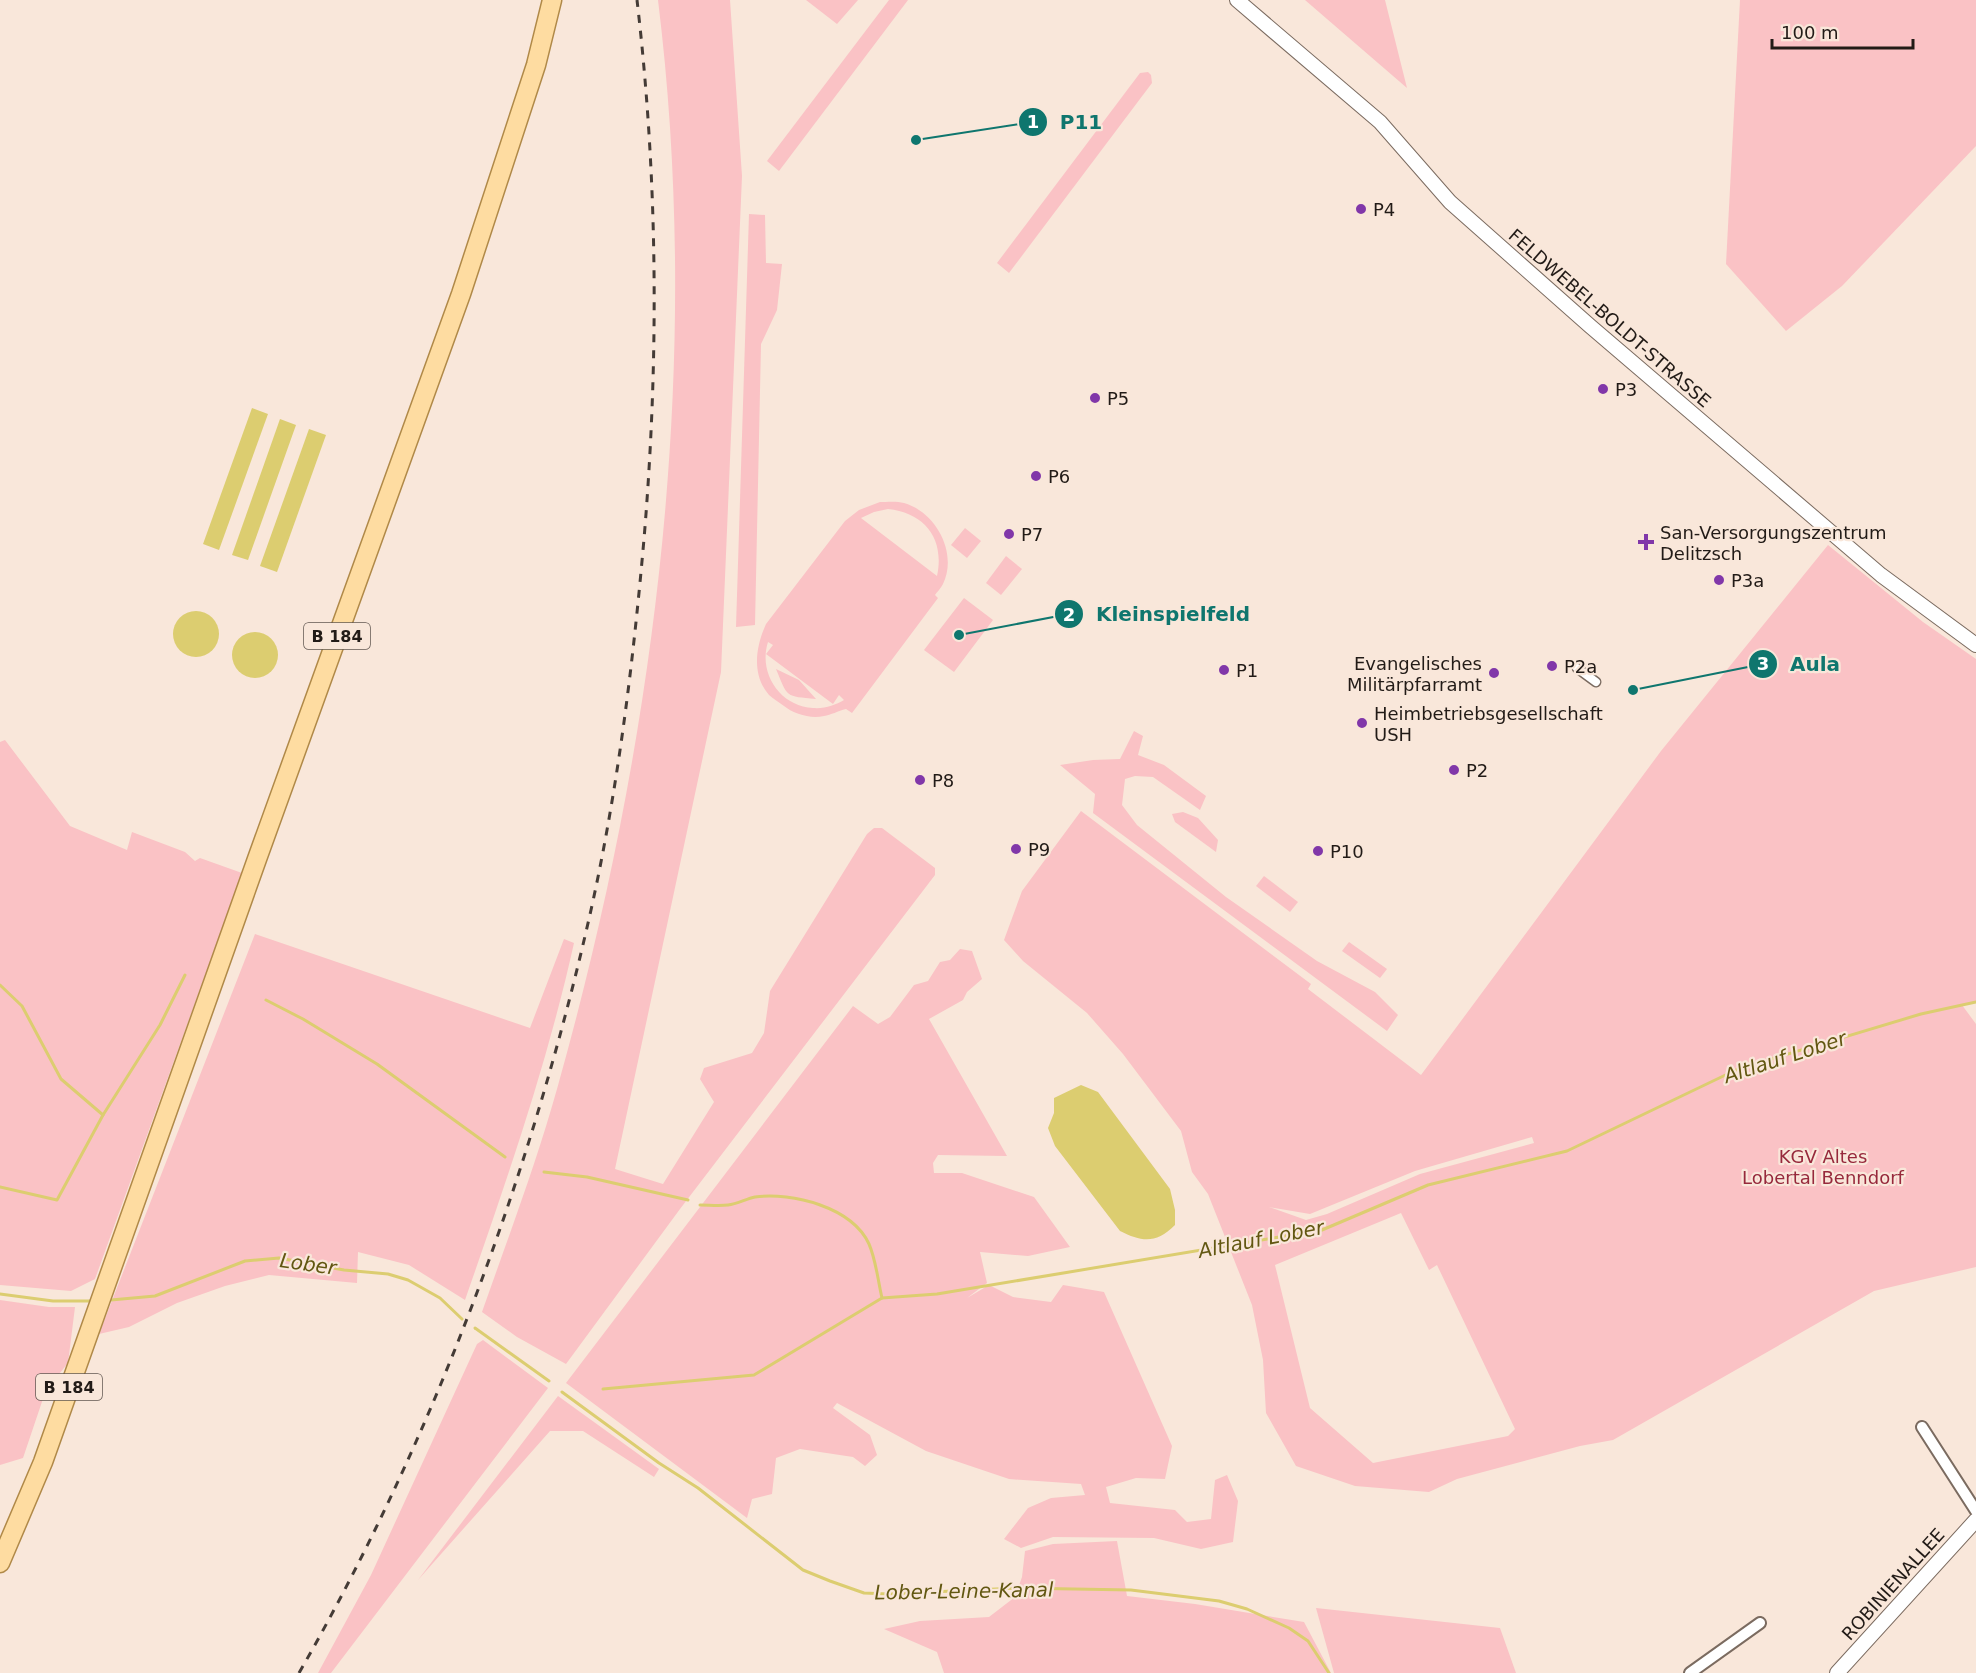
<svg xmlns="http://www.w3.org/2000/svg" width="1976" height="1673" font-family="'DejaVu Sans',sans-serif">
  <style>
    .green { fill: #fac2c5; fill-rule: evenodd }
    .water { fill: #dccd70 }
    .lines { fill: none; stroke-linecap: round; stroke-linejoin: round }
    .stream { stroke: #dccd70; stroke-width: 3 }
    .pedestrian-casing { stroke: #7b6b60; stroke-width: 11 }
    .minor-casing { stroke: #7b6b60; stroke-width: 14 }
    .tertiary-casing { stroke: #7b6b60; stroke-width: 16 }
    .primary-casing { stroke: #b08948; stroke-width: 21 }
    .pedestrian { stroke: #fff; stroke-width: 8 }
    .minor { stroke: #fff; stroke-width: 10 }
    .tertiary { stroke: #fff; stroke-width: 14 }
    .primary { stroke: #fedca1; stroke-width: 18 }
    .rail { stroke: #443b36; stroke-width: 3; stroke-dasharray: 8 8; stroke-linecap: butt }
    .poi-dot { fill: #8137a9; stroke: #f9e7da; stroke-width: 2 }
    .labels { text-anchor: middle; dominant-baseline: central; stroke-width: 4.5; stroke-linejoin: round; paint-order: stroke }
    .shield { fill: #f9e7da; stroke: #625852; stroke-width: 1.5 }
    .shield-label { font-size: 16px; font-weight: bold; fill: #221b17 }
    .poi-label { font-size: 18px; fill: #221b17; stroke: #f9e7da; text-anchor: start }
    .street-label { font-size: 18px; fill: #221b17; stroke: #f9e7da }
    .park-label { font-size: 18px; fill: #97293c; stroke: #f9e7da }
    .water-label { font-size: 20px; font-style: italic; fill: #625711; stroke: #f9e7da }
    .leader { fill: none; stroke: #0f766e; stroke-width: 2 }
    .callout-dot { fill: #0f766e; stroke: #f9e7da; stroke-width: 2 }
    .mark-label { font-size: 18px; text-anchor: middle; font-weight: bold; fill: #fff }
    .callout-label { font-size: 20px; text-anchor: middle; font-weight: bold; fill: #0f766e; stroke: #f9e7da; stroke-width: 4.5; stroke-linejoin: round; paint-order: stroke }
  </style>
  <rect width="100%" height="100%" fill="#f9e7da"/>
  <g class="green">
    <path d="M658,0H730L742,176L721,672L615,1169L663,1184L714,1102L700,1079L704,1068L752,1053L764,1033L770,991L867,834L874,828H882L935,868V875L680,1209L566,1364L517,1337L482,1312C508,1238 536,1164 557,1089C656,737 703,365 658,0Z"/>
    <polygon points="806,0 858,0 837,24"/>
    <polygon points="889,0 908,0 779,171 767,161"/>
    <polygon points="1305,0 1385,0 1407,88"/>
    <polygon points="1740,0 1976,0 1976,146 1842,286 1786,331 1726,264"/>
    <polygon points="1148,72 1151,75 1152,83 1009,273 997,263 1140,73"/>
    <polygon points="749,214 765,215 766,263 782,264 777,310 761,344 755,625 736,627"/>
    <path d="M880,502C887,502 897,501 904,503C936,512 958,553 943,584C941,588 937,592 935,595L938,598L852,713L846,709C838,711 831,715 824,716C810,719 794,714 784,706C779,702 773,699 769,695C751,674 756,646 766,624L845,521L859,510ZM888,509C925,513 945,539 937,576L861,518L874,512ZM768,642L773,645L766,654L833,704L839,695L844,700C835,705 825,709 813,708C780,706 758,673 768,642Z"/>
    <polygon points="965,528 981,541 967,558 951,545"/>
    <path d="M1828,545L1923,622L1976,659V1002L1962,1005L1976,1024V1267L1874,1291L1613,1440L1580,1446L1457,1479L1429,1492L1355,1486L1296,1466L1266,1413L1263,1360L1252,1305L1208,1194L1192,1172L1181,1131L1123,1054L1087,1013L1023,961L1004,940L1022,891L1081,811L1311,984L1308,989L1421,1075L1661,751ZM1532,1137L1534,1143L1420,1174L1327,1214L1306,1220L1269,1207L1310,1214L1415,1171ZM1401,1213L1429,1270L1437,1265L1515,1429L1508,1436L1373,1463L1310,1408L1275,1265Z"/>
    <polygon points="1006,556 1022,569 1001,595 986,583"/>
    <polygon points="964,598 993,620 954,672 924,650"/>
    <path d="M776,669L799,680L816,699C785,696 788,698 776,669Z"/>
    <polygon points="1134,731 1143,736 1138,755 1164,765 1206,796 1200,810 1153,777 1135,776 1125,779 1122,805 1137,825 1226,897 1317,961 1375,992 1398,1015 1387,1031 1093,813 1095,794 1060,765 1093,760 1120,759"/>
    <polygon points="5,740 70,826 127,850 132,832 185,852 195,861 200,858 242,873 95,1279 71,1291 0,1285 0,742"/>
    <polygon points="1183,812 1198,818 1218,840 1216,852 1175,822 1172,814"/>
    <polygon points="1264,876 1298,902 1290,912 1256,886"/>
    <path d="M255,934L530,1028L564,939L574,943C547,1065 506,1182 465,1300L409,1265L358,1252L357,1283L269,1275L225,1286L177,1303L129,1327L99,1334Z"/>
    <polygon points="1349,942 1387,969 1380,978 1342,951"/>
    <polygon points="960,949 972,951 982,979 967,992 963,1000 929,1019 1007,1156 938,1155 933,1163 934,1173 962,1173 1034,1197 1070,1247 1028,1256 980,1252 987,1283 967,1298 989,1285 1013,1297 1051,1302 1063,1285 1104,1292 1172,1446 1165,1479 1136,1478 1106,1487 1110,1503 1175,1510 1187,1522 1211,1519 1215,1480 1227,1475 1238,1501 1233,1542 1201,1549 1154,1538 1053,1537 1021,1548 1004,1539 1028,1508 1051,1498 1085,1495 1081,1484 1009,1479 926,1451 837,1403 833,1408 870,1435 877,1455 865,1466 853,1457 800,1449 776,1458 772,1494 752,1499 747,1518 566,1383 853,1006 878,1024 890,1017 914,985 928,981 940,962 950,960"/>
    <polygon points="0,1300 49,1307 75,1307 68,1363 55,1379 51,1375 23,1458 0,1465"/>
    <polygon points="483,1340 548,1388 331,1673 318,1673 371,1575 477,1344"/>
    <polygon points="558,1396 659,1469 654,1477 583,1431 550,1431 418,1580"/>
    <polygon points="1117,1541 1127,1596 1195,1604 1304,1622 1331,1673 944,1673 937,1652 884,1629 920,1621 989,1617 1015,1597 1022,1577 1025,1551 1053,1544"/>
    <polygon points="1316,1608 1500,1628 1516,1673 1334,1673"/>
  </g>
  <g class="water">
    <polygon points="252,408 268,414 219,550 203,544"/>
    <polygon points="280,419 296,425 248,560 232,555"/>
    <polygon points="309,429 326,435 277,572 260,566"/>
    <circle cx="196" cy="634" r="23"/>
    <circle cx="255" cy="655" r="23"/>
    <path d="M1081,1085L1098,1092L1170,1189L1175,1210V1225C1156,1244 1142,1242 1120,1231L1055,1146L1048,1128L1054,1113V1098Z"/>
  </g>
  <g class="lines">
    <g class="stream">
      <polyline points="0,985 22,1006 61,1079 103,1115 160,1025 185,975"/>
      <polyline points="266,1000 303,1019 377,1064 505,1157"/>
      <polyline points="544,1172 587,1177 688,1200"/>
      <polyline points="0,1187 57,1200 103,1115"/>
      <path d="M700,1205C709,1205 719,1206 728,1205C737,1204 746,1199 755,1197C792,1192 852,1207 869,1244C876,1260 878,1281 882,1298"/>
      <polyline points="0,1294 53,1301 92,1301"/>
      <polyline points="111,1300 155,1296 245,1261 279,1258 344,1270 388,1274 408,1280 440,1298 462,1319"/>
      <polyline points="475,1328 549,1381"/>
      <polyline points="603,1389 754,1375 882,1298 937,1294 1322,1230 1428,1185 1567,1151 1738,1069 1921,1014 1976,1002"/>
      <polyline points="562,1392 659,1463 698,1488 803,1570 830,1581 864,1593 888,1594 1017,1588 1131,1590 1219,1601 1247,1609 1289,1628 1308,1641 1329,1673"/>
    </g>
    <g class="pedestrian-casing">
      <polyline id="pedestrian" points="1577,668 1596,682"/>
    </g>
    <g class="minor-casing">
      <g id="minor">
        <polyline points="1922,1427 1976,1511"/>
        <polyline points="1690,1673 1760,1623"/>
      </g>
    </g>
    <g class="tertiary-casing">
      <g id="tertiary">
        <polyline points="1237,0 1380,122 1450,202 1590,326 1881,575 1976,645"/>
        <polyline points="1837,1673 1976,1520"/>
      </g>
    </g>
    <g class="primary-casing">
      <polyline id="primary" points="0,1563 43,1462 257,859 461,294 536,65 552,0"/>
    </g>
    <use href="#pedestrian" class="pedestrian"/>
    <use href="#minor" class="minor"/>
    <use href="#tertiary" class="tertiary"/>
    <use href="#primary" class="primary"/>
    <path class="rail" d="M299,1673C433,1440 532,1173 591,910C618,788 633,664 644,539C659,359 658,180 637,0"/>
  </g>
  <g class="poi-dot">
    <circle cx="1361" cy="209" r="6"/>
    <circle cx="1603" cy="389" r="6"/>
    <circle cx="1095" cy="398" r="6"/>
    <circle cx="1036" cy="476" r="6"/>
    <circle cx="1009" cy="534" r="6"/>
    <path d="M1643 533h6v6h6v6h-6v6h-6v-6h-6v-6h6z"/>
    <circle cx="1719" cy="580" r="6"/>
    <circle cx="1552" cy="666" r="6"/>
    <circle cx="1224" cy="670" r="6"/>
    <circle cx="1494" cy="673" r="6"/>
    <circle cx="1362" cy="723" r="6"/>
    <circle cx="1454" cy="770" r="6"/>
    <circle cx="920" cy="780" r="6"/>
    <circle cx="1016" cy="849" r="6"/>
    <circle cx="1318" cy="851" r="6"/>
  </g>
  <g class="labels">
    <g class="shield">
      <rect x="304" y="623" width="66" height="26" rx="4.5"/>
      <rect x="36" y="1374" width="66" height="26" rx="4.5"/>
    </g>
    <g class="shield-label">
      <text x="337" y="636">B 184</text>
      <text x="69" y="1387">B 184</text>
    </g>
    <g class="poi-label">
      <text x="1373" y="209">P4</text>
      <text x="1615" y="389">P3</text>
      <text x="1107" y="398">P5</text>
      <text x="1048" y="476">P6</text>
      <text x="1660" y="532">San-Versorgungszentrum<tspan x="1660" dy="21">Delitzsch</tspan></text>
      <text x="1021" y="534">P7</text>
      <text x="1731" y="580">P3a</text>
      <text x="1482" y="663" text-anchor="end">Evangelisches<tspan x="1482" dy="21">Militärpfarramt</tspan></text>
      <text x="1564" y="666">P2a</text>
      <text x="1236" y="670">P1</text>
      <text x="1374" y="713">Heimbetriebsgesellschaft<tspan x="1374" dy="21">USH</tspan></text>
      <text x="1466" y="770">P2</text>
      <text x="932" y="780">P8</text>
      <text x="1028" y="849">P9</text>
      <text x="1330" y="851">P10</text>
    </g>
    <g class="street-label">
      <text transform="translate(1610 318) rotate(41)">FELDWEBEL-BOLDT-STRASSE</text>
      <text transform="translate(1893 1584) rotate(-48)">ROBINIENALLEE</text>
    </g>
    <g class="park-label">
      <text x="1823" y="1156">KGV Altes<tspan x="1823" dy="21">Lobertal Benndorf</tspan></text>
    </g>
    <g class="water-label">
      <text transform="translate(1785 1057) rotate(-18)">Altlauf Lober</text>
      <text transform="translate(1261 1239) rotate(-11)">Altlauf Lober</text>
      <text transform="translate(308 1264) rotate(8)">Lober</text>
      <text transform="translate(964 1591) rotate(-1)">Lober-Leine-Kanal</text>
    </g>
  </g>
  <path class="leader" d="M916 140L1033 122M959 635L1069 614M1633 690L1763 664"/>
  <g class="callout-dot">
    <circle cx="916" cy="140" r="6"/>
    <circle cx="959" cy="635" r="6"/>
    <circle cx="1633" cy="690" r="6"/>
    <circle cx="1033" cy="122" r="15"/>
    <circle cx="1069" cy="614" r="15"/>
    <circle cx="1763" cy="664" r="15"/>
  </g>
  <g class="mark-label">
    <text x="1033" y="128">1</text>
    <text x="1069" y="621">2</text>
    <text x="1763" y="670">3</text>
  </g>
  <g class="callout-label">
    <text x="1081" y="129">P11</text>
    <text x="1173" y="621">Kleinspielfeld</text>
    <text x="1815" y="671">Aula</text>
  </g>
  <path d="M1772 39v9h141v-9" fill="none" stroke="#221b17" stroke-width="3"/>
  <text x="1781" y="39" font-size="18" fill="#221b17" stroke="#f9e7da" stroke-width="4.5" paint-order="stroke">100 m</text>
</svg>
